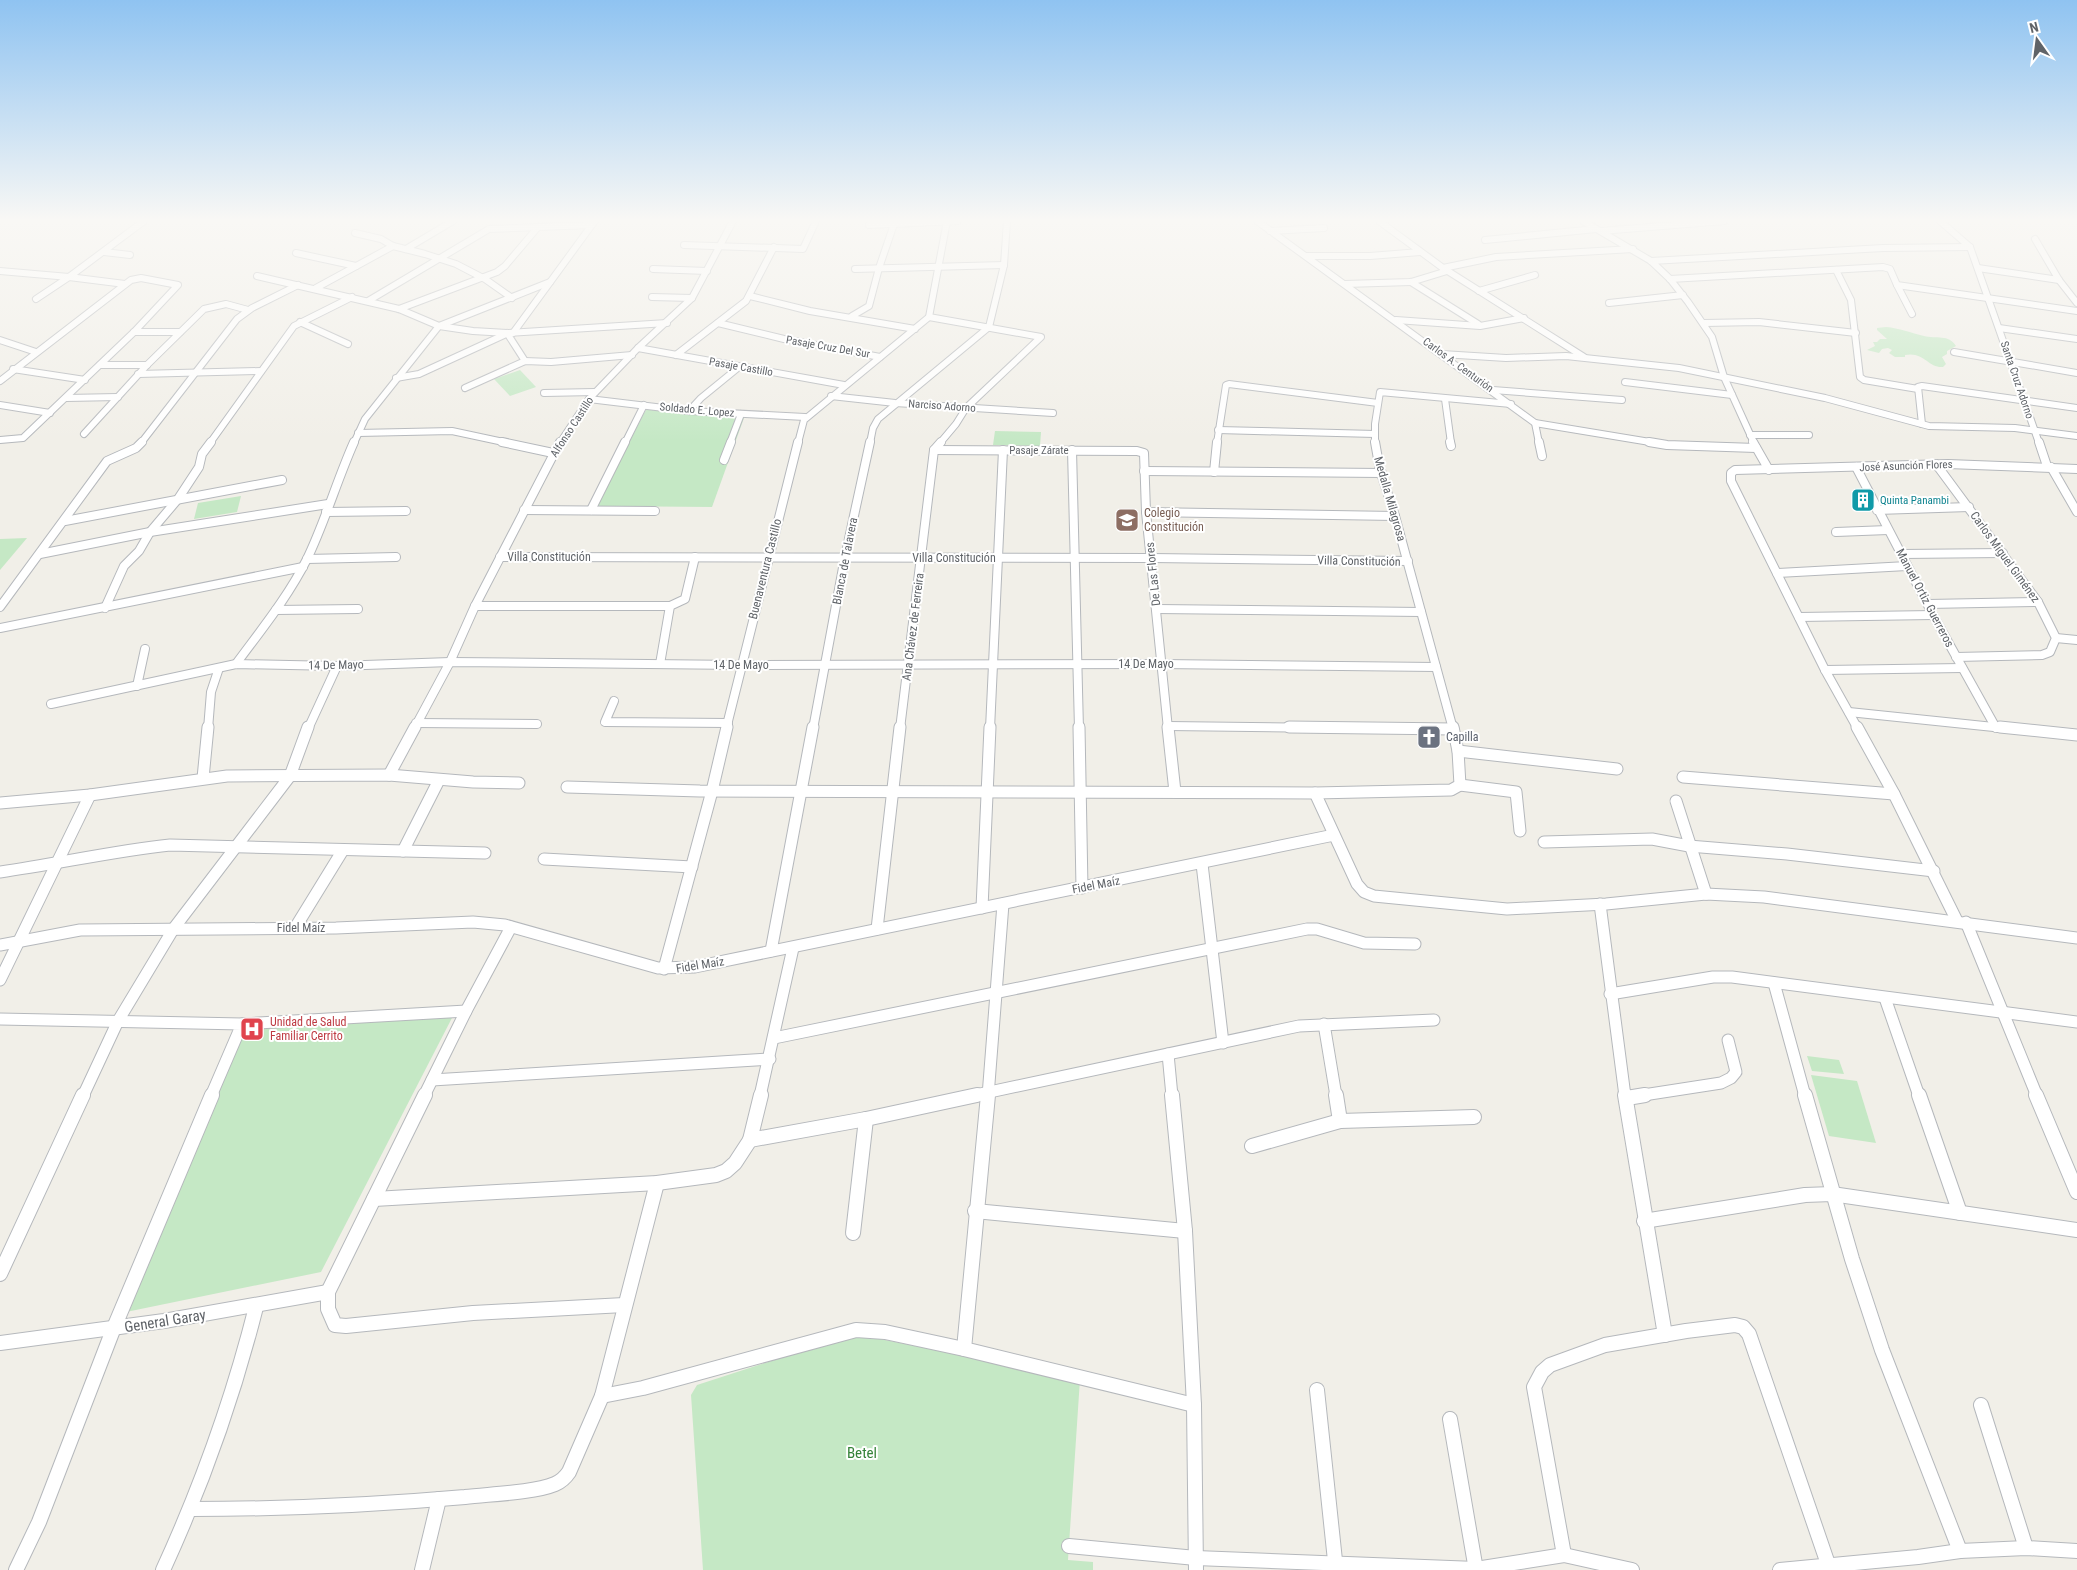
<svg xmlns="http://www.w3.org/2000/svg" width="2077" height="1570" font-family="'Roboto Condensed',sans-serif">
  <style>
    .green { fill: #c5e8c5 }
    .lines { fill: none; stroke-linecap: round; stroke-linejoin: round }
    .minor-far3-casing { stroke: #b5b8bc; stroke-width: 8 }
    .minor-far2-casing { stroke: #b5b8bc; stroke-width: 10 }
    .minor-far1-casing { stroke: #b5b8bc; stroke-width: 13 }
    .minor-casing { stroke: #b5b8bc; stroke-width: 16 }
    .minor-far3 { stroke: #fff; stroke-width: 6 }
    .minor-far2 { stroke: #fff; stroke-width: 8 }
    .minor-far1 { stroke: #fff; stroke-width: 11 }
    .minor { stroke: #fff; stroke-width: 14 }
    .labels { text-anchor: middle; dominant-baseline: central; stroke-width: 4; stroke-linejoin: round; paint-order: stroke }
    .far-street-label { font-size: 11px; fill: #5f6368; stroke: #fff }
    .far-culture-label { font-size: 11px; fill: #0d838f; stroke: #fff; text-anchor: start }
    .street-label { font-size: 12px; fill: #5f6368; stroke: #fff }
    .education-label { font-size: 12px; fill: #785e54; stroke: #fff; text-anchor: start }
    .worship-label { font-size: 12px; fill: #5b616d; stroke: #fff; text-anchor: start }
    .health-label { font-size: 12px; fill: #be3a42; stroke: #fff; text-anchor: start }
    .near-street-label { font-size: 15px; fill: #5f6368; stroke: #fff }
    .near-park-label { font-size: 15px; fill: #348238; stroke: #fff }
  </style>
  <rect width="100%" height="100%" fill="#f1efe8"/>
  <g class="green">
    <path d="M1886,327C1899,328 1911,333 1924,336C1936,339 1949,334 1956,346L1947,351V354L1942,357L1946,364L1943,367C1928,368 1924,351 1905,355V357H1895L1889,353L1892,350L1888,348L1882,349L1879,353L1867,350L1875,346L1873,342H1877L1880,339H1887L1877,330V328Z"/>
    <polygon points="520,370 536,387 510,396 494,379"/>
    <polygon points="647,409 744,418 712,507 596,506 636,424"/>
    <polygon points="995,431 1041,432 1040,446 993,445"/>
    <polygon points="241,496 237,512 194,519 198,503"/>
    <polygon points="27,538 0,570 0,539"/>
    <polygon points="454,1014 321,1272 126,1312 245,1027"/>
    <polygon points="1807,1056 1839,1060 1844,1074 1812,1071"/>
    <polygon points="1811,1075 1857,1081 1876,1143 1829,1136"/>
    <polygon points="855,1334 1080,1379 1068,1560 1093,1562 1093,1570 703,1570 691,1395 697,1385"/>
  </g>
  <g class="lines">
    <g class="minor-far3-casing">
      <g id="minor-far3">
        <polyline points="1257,221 1535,423 1656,443"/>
        <polyline points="1379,221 1443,268 1584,357"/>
        <polyline points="1583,221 1651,261 1670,279 1688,302 1712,337 1724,377 1754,443"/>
        <polyline points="1940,221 1970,247 2039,443"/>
        <polyline points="869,225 958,221"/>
        <polyline points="1270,231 1324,228"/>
        <polyline points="1601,231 1724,221"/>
        <polyline points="355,233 381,239 393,246 425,254 456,264 485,279 512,298"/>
        <polyline points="2035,239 2059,280 2077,303"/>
        <polyline points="1485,240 1596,229"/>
        <polyline points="684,245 803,249 816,221"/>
        <polyline points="406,249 453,221"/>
        <polyline points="104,252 130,255"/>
        <polyline points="296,253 356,266"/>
        <polyline points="1306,256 1370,256 1420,252"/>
        <polyline points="1651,261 1883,248 1970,247"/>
        <polyline points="1443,268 1496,257 1633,249"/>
        <polyline points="1978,268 2059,280"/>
        <polyline points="653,269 707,271"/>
        <polyline points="855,269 1004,265"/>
        <polyline points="1836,270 1851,300 1860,377 1864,380 1918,389"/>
        <polyline points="0,271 69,277"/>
        <polyline points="257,276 399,309 439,326 473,331 507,333 667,323"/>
        <polyline points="1670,279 1883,267 1890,269 1897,285 2077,311"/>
        <polyline points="1411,282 1478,324"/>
        <polyline points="125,284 69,277 144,221"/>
        <polyline points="1345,284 1411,282 1447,271"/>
        <polyline points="1897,285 1912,314"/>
        <polyline points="316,288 393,246"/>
        <polyline points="1479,291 1535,275"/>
        <polyline points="750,296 810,311 915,329"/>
        <polyline points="652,297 692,298"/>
        <polyline points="36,299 69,277"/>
        <polyline points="368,301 489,229 591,225"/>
        <polyline points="1609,303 1683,295"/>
        <polyline points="399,309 497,272 505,266 538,227"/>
        <polyline points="852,316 869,306 879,268 894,224"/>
        <polyline points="929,317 1041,337 966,408 956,424 940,443"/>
        <polyline points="1396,320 1480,326 1524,318"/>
        <polyline points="300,322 348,344"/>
        <polyline points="718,323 784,339 880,357"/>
        <polyline points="1704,323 1759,322 1856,333"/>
        <polyline points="1999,328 2077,339"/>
        <polyline points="134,332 180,332"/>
        <polyline points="507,333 525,361"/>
        <polyline points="513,333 594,222"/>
        <polyline points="0,340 36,352"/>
        <polyline points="638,348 844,385"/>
        <polyline points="1954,352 2077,373"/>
        <polyline points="1442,354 1506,358 1566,356 1679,368 1825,398 1929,426 2015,428 2077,436"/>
        <polyline points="676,355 746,301 774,247"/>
        <polyline points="100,365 147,365"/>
        <polyline points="13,369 85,380"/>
        <polyline points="138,374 261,371"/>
        <polyline points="396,378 419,374 506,334"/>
        <polyline points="0,381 131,280 141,278 178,285 134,332 23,438 0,440"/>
        <polyline points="1625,382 1732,395"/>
        <polyline points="465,388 525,361 551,362 632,355"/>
        <polyline points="1493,390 1622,400"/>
        <polyline points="544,393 595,392"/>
        <polyline points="831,396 895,403 1053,413"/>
        <polyline points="66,398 118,397"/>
        <polyline points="589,399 689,411 805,417"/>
        <polyline points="1445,399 1451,443"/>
        <polyline points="0,405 50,413"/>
        <polyline points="689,411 701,398 739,367"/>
        <polyline points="1535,423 1539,443"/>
        <polyline points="1922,424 1918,387 1922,386 2077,408"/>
        <polyline points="1218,430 1375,434"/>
        <polyline points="358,433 452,431 508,443"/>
        <polyline points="84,434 147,365 204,309 226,304 248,310"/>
        <polyline points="1750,435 1809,435"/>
        <polyline points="141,443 237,319 252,308 298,285"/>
        <polyline points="210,443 294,326 352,297"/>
        <polyline points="354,443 365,419 439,326 550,282"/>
        <polyline points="560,443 589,399 638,348 692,298 733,221"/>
        <polyline points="625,443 644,405"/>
        <polyline points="730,443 741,414"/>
        <polyline points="798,443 804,420 929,317 947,221"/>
        <polyline points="870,443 873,428 878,419 989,327 1004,265 1007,221"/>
        <polyline points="1217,443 1226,385 1229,384 1378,403"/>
        <polyline points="1375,443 1375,424 1380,392 1511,404"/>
      </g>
    </g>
    <g class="minor-far2-casing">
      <g id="minor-far2">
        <polyline points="502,442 553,453"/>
        <polyline points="1375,442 1380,470 1395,516 1453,729"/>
        <polyline points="1450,442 1451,446"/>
        <polyline points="1539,442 1542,456"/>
        <polyline points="1649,442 1667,445 1756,448"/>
        <polyline points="1753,442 1769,470"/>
        <polyline points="2039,442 2047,466"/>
        <polyline points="934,450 1137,451 1144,453 1146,512 1168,729"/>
        <polyline points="1072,450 1079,729"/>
        <polyline points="724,460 731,442"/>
        <polyline points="1936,464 2038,602 2056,638 2050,652 2042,655 1956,657"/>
        <polyline points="1856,467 1933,615 1996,728"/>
        <polyline points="2051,467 2077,512"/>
        <polyline points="1144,471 1382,473"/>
        <polyline points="1214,472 1217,442"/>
        <polyline points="524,510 655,511"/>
        <polyline points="591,510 625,442"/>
        <polyline points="1877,510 1969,507"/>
        <polyline points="326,512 406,511"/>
        <polyline points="1146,512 1395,516"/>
        <polyline points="65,521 282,480"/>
        <polyline points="1836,532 1888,530"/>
        <polyline points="40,554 150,532 328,504"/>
        <polyline points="1902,554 2003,553"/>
        <polyline points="500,557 1152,558 1408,561"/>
        <polyline points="307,559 396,557"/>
        <polyline points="1777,573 1907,566"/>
        <polyline points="1928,604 2038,602"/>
        <polyline points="475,606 670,606"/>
        <polyline points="0,607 107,461 136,448 142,442"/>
        <polyline points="105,608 124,566 139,551 150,532 178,499 199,467 202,454 211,442"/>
        <polyline points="1157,609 1421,612"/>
        <polyline points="276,610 358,609"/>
        <polyline points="1799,617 1933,615"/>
        <polyline points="0,628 303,567"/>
        <polyline points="2056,638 2077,640"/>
        <path d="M236,664C261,630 288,597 307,559C325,522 337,480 354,442"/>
        <polyline points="660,664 670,606 685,599 695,557"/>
        <polyline points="1825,670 1962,668"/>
        <polyline points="137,686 145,649"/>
        <polyline points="614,701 605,722 728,723"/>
        <polyline points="51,704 236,664 337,666 450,662 741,665 1161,664 1436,667"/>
        <polyline points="1849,712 2013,729"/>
        <polyline points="416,723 537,724"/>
        <polyline points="1168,726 1408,729"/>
        <polyline points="208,729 211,692 219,668"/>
        <polyline points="308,729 337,666"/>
        <polyline points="414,729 450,662 475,606 560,442"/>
        <polyline points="726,729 798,442"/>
        <polyline points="813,729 845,557 870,442"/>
        <polyline points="900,729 934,450 941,442"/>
        <polyline points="990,729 1003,450"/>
        <polyline points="1858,729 1825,670 1731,481 1731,473 1735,470 1948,464 2077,469"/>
      </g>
    </g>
    <g class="minor-far1-casing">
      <g id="minor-far1">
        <polyline points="1079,727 1082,888"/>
        <polyline points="1168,727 1175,792"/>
        <polyline points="1289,727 1453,729"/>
        <polyline points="1857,727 1894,794 1957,921"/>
        <polyline points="2000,727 2077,735"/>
        <polyline points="1458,751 1617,769"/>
        <polyline points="389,775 415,727"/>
        <polyline points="1683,777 1894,794"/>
        <polyline points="203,778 208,727"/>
        <polyline points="1460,785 1516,792 1520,831"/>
        <polyline points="567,787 700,791 1315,793 1451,790 1460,785 1458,751 1453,727"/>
        <polyline points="1315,793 1357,884 1364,892 1374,896 1507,909 1606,904 1706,894 1764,897 2077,938"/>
        <polyline points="1676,801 1706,894"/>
        <polyline points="0,803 90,795 227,776 389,775 473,782 519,783"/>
        <polyline points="1544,842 1652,839 1689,846 1787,854 1934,871"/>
        <polyline points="403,851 439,780"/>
        <polyline points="544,859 692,867"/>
        <polyline points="1202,864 1223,1043"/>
        <path d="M0,872C57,864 113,851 170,845L485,853"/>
        <polyline points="1600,904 1625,1096"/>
        <polyline points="982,908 990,727"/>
        <polyline points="1966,922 2037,1096"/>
        <polyline points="295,928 343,850"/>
        <polyline points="877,929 900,727"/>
        <polyline points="0,945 80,930 336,928 473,922 505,925 658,968 695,967 1334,835"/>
        <polyline points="771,951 813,727"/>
        <polyline points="664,969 712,791 727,727"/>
        <polyline points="0,980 90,795"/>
        <polyline points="1774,983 1805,1096"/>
        <polyline points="1610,994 1713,977 1732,977 2077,1022"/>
        <polyline points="1885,998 1919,1096"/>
        <polyline points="0,1019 242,1024 211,1096"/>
        <polyline points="242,1024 466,1011"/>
        <polyline points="1324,1024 1336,1096"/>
        <polyline points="774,1038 1307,929 1317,929 1364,943 1415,944"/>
        <polyline points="1168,1054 1172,1096"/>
        <polyline points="432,1080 770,1059"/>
        <polyline points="83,1096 118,1021 174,928 290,776 308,727"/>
        <polyline points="424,1096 466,1011 511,927"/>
        <polyline points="760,1096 793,948"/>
        <polyline points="971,1096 1299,1026 1434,1020"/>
        <polyline points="988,1096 1003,904"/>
        <polyline points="1637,1096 1721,1083 1731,1078 1736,1072 1728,1040"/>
      </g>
    </g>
    <g class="minor-casing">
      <g id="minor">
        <polyline points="425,1095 328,1292 328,1309 335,1325 346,1326 473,1313 624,1305"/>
        <polyline points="761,1095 750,1140 866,1119 977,1095"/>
        <polyline points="988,1095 964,1349 1194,1405"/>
        <polyline points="1172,1095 1185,1231 1194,1405 1196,1570"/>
        <polyline points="1625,1095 1665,1335"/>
        <polyline points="1805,1095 1852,1259 1882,1350 1960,1551"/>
        <polyline points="1919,1095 1960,1213"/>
        <polyline points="2036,1095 2077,1192"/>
        <polyline points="1627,1098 1645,1095"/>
        <polyline points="1340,1121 1474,1117"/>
        <polyline points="1252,1146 1340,1121 1336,1095"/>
        <polyline points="374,1199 657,1183 716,1175 726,1171 735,1163 750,1140"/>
        <polyline points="975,1211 1185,1231"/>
        <polyline points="1644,1221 1805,1195 1832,1194 2077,1230"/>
        <polyline points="853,1233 866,1119"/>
        <polyline points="0,1274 83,1095"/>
        <polyline points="0,1343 164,1321 328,1292"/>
        <polyline points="1317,1390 1336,1570"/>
        <polyline points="602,1396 643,1388 856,1330 885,1332 964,1349"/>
        <polyline points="1981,1405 2026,1548"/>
        <polyline points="1450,1419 1476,1570"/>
        <path d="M192,1509C283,1509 374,1505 465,1497C490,1494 533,1493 555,1484C562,1481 565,1478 569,1472L602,1396L657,1183"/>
        <polyline points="1069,1546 1196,1558 1476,1569 1564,1555 1632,1570"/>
        <polyline points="1564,1555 1534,1387 1542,1372 1550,1365 1605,1345 1686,1331 1735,1325 1743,1327 1749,1334 1828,1564"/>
        <polyline points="16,1570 39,1522 113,1330 212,1095"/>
        <path d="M163,1570C202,1485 233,1398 256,1307"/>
        <polyline points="422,1570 439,1499"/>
        <polyline points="1780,1570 1918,1557 1960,1551 2026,1548 2077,1551"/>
      </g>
    </g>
    <use href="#minor-far3" class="minor-far3"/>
    <use href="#minor-far2" class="minor-far2"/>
    <use href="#minor-far1" class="minor-far1"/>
    <use href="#minor" class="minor"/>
  </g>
  <linearGradient id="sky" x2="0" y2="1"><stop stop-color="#8fc3f1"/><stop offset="0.5" stop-color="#f9f8f5"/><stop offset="1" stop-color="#f9f8f5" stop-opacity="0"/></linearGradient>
  <rect width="2077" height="441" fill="url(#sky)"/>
  <defs>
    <g id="building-square" transform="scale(1.25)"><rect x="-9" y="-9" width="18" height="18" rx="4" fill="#0f9aa8" stroke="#fff"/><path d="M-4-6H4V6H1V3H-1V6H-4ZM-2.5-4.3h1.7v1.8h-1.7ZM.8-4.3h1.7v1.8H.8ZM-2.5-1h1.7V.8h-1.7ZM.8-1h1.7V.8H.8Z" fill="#fff"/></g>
    <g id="school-square" transform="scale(1.25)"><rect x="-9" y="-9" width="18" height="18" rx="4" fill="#8d6e63" stroke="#fff"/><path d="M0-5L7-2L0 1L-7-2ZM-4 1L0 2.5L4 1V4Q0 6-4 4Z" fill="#fff"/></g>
    <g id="church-square" transform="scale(1.25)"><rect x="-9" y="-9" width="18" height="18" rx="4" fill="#6b7280" stroke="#fff"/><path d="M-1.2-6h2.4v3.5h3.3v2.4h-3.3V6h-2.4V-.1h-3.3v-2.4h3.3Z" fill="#fff"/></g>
    <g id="hospital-square" transform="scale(1.25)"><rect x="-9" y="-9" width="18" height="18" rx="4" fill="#e0444e" stroke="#fff"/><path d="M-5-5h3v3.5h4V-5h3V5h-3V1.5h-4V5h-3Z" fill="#fff"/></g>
  </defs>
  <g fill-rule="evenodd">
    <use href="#building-square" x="1863" y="500"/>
    <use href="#school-square" x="1127" y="520"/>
    <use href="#church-square" x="1429" y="737"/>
    <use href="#hospital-square" x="252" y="1029"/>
  </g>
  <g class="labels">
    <g class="far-street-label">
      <text transform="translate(828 347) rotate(10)">Pasaje Cruz Del Sur</text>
      <text transform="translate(1458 365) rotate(36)">Carlos A. Centurión</text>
      <text transform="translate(741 367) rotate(10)">Pasaje Castillo</text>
      <text transform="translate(2017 380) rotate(71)">Santa Cruz Adorno</text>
      <text transform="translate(942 406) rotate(4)">Narciso Adorno</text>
      <text transform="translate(697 410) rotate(5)">Soldado E. Lopez</text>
      <text transform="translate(572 427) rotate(-57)">Alfonso Castillo</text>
      <text x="1039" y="450">Pasaje Zárate</text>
      <text transform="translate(1906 466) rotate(-2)">José Asunción Flores</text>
    </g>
    <g class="far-culture-label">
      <text x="1880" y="500">Quinta Panambi</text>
    </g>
    <g class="street-label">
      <text transform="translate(1390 499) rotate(74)">Medalla Milagrosa</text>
      <text x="549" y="557">Villa Constitución</text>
      <text transform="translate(2005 557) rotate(54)">Carlos Miguel Giménez</text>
      <text x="954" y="558">Villa Constitución</text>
      <text transform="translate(845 561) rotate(-79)">Blanca de Talavera</text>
      <text transform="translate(1359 561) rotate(1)">Villa Constitución</text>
      <text transform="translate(765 569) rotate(-76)">Buenaventura Castillo</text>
      <text transform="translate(1153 574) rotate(-96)">De Las Flores</text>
      <text transform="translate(1925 598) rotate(62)">Manuel Ortiz Guerreros</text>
      <text transform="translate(913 627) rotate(-83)">Ana Chávez de Ferreira</text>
      <text x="1146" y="664">14 De Mayo</text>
      <text transform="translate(336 665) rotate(-1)">14 De Mayo</text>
      <text x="741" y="665">14 De Mayo</text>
      <text transform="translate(1096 885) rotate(-11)">Fidel Maíz</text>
      <text x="301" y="928">Fidel Maíz</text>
      <text transform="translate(700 965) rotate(-9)">Fidel Maíz</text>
    </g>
    <g class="education-label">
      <text x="1144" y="513">Colegio<tspan x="1144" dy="14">Constitución</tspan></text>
    </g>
    <g class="worship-label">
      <text x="1446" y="737">Capilla</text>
    </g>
    <g class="health-label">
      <text x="270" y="1022">Unidad de Salud<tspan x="270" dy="14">Familiar Cerrito</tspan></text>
    </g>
    <g class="near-street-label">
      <text transform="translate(165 1321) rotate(-9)">General Garay</text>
    </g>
    <g class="near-park-label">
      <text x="862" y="1453">Betel</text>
    </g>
  </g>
  <g transform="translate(2037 40) rotate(346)" stroke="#ffffff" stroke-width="4" paint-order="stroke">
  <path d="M0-4L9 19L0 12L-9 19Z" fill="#5f6368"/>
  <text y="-8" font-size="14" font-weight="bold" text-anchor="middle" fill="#5f6368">N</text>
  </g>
</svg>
